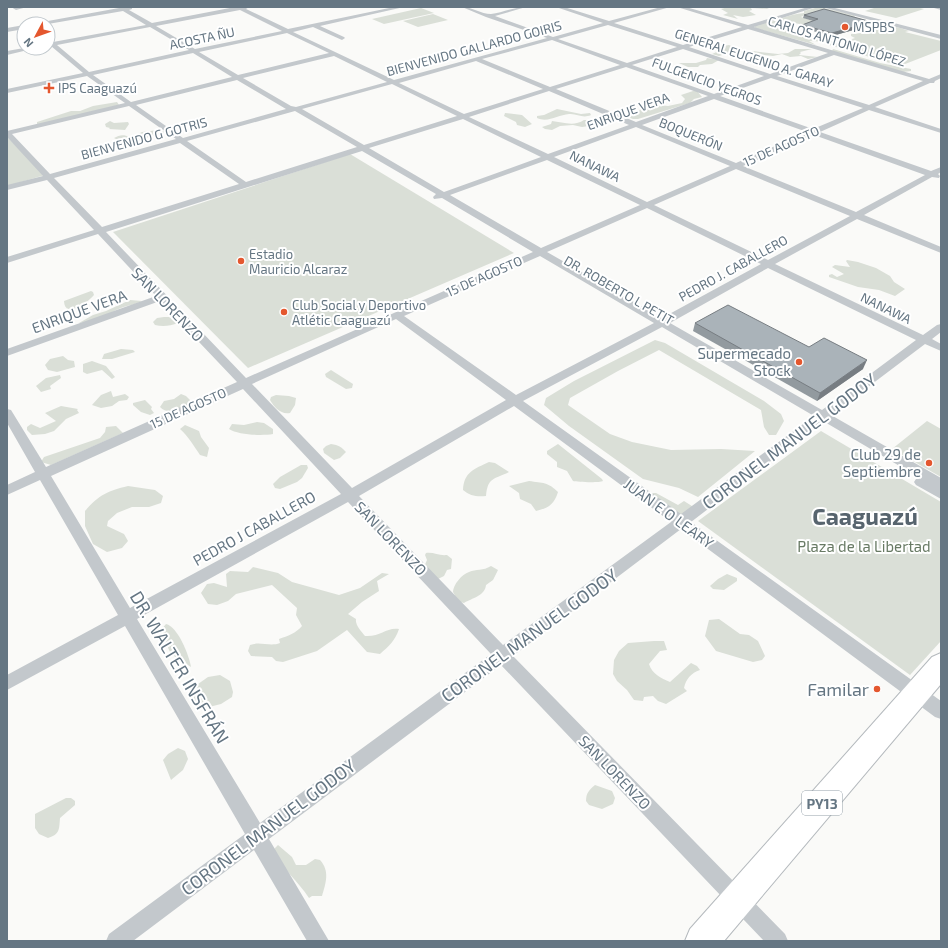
<svg xmlns="http://www.w3.org/2000/svg" width="948" height="948" font-family="'Exo 2',sans-serif">
  <style>
    .green { fill: #dadfd7 }
    .lines { fill: none; stroke-linecap: round; stroke-linejoin: round }
    .trunk-casing { stroke: #b4b9bd; stroke-width: 2 }
    .minor { fill: #c3c8cc; fill-rule: evenodd }
    .trunk { fill: #fff; fill-rule: evenodd }
    .wall { fill: #929a9f }
    .shaded-wall { fill: #777d82 }
    .building { fill: #aab3b9; stroke: #777d82 }
    .poi-dot { fill: #e4572e; stroke: #fff; stroke-width: 1.5 }
    .labels { text-anchor: middle; dominant-baseline: central; stroke-width: 4; stroke-linejoin: round; paint-order: stroke }
    .far-poi-label { font-size: 13px; fill: #657683; stroke: #fff; text-anchor: start }
    .far-street-label { font-size: 13px; fill: #657683; stroke: #fff }
    .shield { fill: #fff; stroke: #939fa8; stroke-width: 1 }
    .shield-label { font-size: 14px; font-weight: bold; fill: #657683 }
    .street-label { font-size: 15px; fill: #657683; stroke: #fff }
    .poi-label { font-size: 15px; fill: #657683; stroke: #fff; text-anchor: end }
    .park-label { font-size: 15px; fill: #687a64; stroke: #fff }
    .near-street-label { font-size: 18px; fill: #657683; stroke: #fff }
    .near-poi-label { font-size: 18px; fill: #657683; stroke: #fff; text-anchor: end }
    .town-label { font-size: 23px; font-weight: bold; fill: #57646e; stroke: #fff }
  </style>
  <rect width="100%" height="100%" fill="#fafaf8"/>
  <g class="green">
    <polygon points="728,7 765,7 769,9 751,8 752,10 749,11 756,15 743,17 733,15 738,19 723,15 728,13 721,9"/>
    <polygon points="877,7 916,7 924,9 896,18 865,11"/>
    <polygon points="421,8 434,13 384,24 372,19"/>
    <path d="M815,8H824L854,15L856,18L814,13H808L801,17L813,21L804,25L790,22L776,28L806,37L825,39L845,46L854,43L846,41L855,38L851,36V34C855,33 860,34 864,32C882,26 890,23 909,31L905,32L941,41V50L900,66L826,44L832,42L809,41L816,45L755,28V26L760,25V24C775,22 788,14 804,13V11Z"/>
    <polygon points="433,14 448,20 418,27 403,21"/>
    <polygon points="729,45 743,52 752,51 778,54 788,53 795,49 812,49 800,52 801,53 799,55 818,57 808,59 801,56 790,57 782,54 773,56 755,54 740,56 729,53 719,56 712,54 726,48 723,46"/>
    <polygon points="833,49 880,63 911,69 911,71 903,72 832,51"/>
    <polygon points="707,58 719,60 712,64 700,65 698,67 688,67 679,63 696,63 706,60"/>
    <polygon points="693,91 697,91 702,97 694,99 690,103 638,119 633,119 625,116 639,111 643,106 647,104 668,106 682,103 685,99 681,95"/>
    <polygon points="117,102 119,105 37,125 37,122 71,111 80,111 93,106"/>
    <path d="M557,109L581,114L590,113L591,115C582,119 577,113 569,114C558,115 548,123 537,118V116L544,115Z"/>
    <polygon points="505,113 522,115 532,124 525,127 517,125 516,122 504,116"/>
    <path d="M584,120H591L596,125L582,127L573,125L560,126L552,130L545,129L542,127L551,124L552,121C562,122 574,127 584,120Z"/>
    <polygon points="110,121 114,123 128,122 129,124 125,130 109,129 110,128 106,127 105,124"/>
    <path d="M159,130L165,132L122,146L120,144L126,140H118L114,138C119,135 124,134 129,137L127,140L142,132Z"/>
    <polygon points="7,137 45,175 7,186"/>
    <polygon points="350,154 514,253 248,368 113,232"/>
    <polygon points="847,260 858,262 876,268 890,276 894,282 905,289 895,296 879,290 858,287 829,277 829,275 832,274 837,277 844,274 832,267 835,265 850,267 846,261"/>
    <path d="M91,291L93,292L94,295C88,302 65,320 64,301Z"/>
    <path d="M130,300L142,301C135,305 128,305 121,308C106,314 95,323 79,323L93,315L106,311Z"/>
    <path d="M164,317H169L178,323C170,326 163,327 155,325L153,322L157,318Z"/>
    <polygon points="655,340 665,343 764,401 781,414 784,421 776,435 769,435 764,427 761,410 659,350 618,371 570,398 568,405 610,434 632,442 671,450 721,449 755,451 698,497 679,488 643,479 569,426 544,405 546,398 574,381"/>
    <polygon points="121,349 133,350 135,352 112,359 102,359 104,354"/>
    <polygon points="63,356 68,360 74,361 75,367 57,372 48,370 45,365 50,359"/>
    <polygon points="92,361 106,366 115,377 112,379 102,370 87,374 83,372 83,364"/>
    <polygon points="331,370 353,384 352,388 346,389 326,377 325,374"/>
    <polygon points="60,375 61,378 50,386 51,389 41,392 36,386 46,378"/>
    <polygon points="111,391 113,397 125,394 129,397 127,400 119,401 112,406 101,408 92,405 101,395"/>
    <path d="M181,394L186,396L190,400V404C180,408 169,416 160,407L164,401L174,399Z"/>
    <path d="M276,395L289,396L296,398L295,405L290,413C281,415 274,407 270,400L271,397Z"/>
    <polygon points="145,400 152,407 151,409 154,413 150,415 141,412 133,405 133,403"/>
    <polygon points="61,406 78,409 77,410 79,413 66,419 54,431 45,434 32,435 27,430 27,427 31,424 40,428 56,421 45,413"/>
    <polygon points="927,421 941,429 941,477 892,449"/>
    <path d="M257,422L264,423L273,429V434C262,436 238,435 229,429L232,424L244,425Z"/>
    <path d="M185,425L199,431L201,437L209,448L207,457L200,455C194,446 188,436 180,429Z"/>
    <polygon points="116,426 123,433 51,465 41,462 44,457 100,438 105,432 106,427"/>
    <polygon points="821,431 941,502 941,641 910,675 698,521"/>
    <path d="M331,444C339,445 341,447 346,452L340,458L334,460L324,453L323,449L326,446Z"/>
    <path d="M558,444L602,479L603,481C599,483 577,482 573,481L567,471L557,467V462L547,454V451Z"/>
    <path d="M489,462L495,463L509,472C493,480 488,477 486,496C477,497 470,496 463,490C464,472 474,469 489,462Z"/>
    <polygon points="301,465 307,465 308,468 302,478 297,482 280,489 275,488 273,484 280,477"/>
    <path d="M529,481C543,483 548,482 558,492C554,505 548,508 536,511L531,504L520,499L519,493L509,486Z"/>
    <path d="M128,486L155,490L163,496L161,503L149,507H132L117,513L108,521L107,526L124,534L128,541L122,548L107,552L93,544L85,526V511C99,495 107,491 128,486Z"/>
    <polygon points="648,493 656,493 678,505 684,501 695,508 682,516"/>
    <path d="M426,553C434,552 439,556 447,555L452,559L451,569L447,570L444,576L438,579L423,569L427,560L425,555Z"/>
    <path d="M491,566L498,570L493,580L486,585C485,596 472,598 464,603L457,601C457,598 454,594 453,592C453,585 462,574 469,572C476,569 483,571 491,566Z"/>
    <path d="M253,567L278,573L292,582L339,595L360,588L382,573L389,574L377,581L379,591L362,602L348,614L356,619C355,625 361,631 365,636C381,637 386,627 399,629C395,641 389,646 380,654L367,652L347,630L317,651L283,662L276,661L272,657L251,656L248,651L250,645C260,641 270,647 280,643L279,639C288,636 296,633 302,626L296,615L297,608L272,585L236,594L228,601L217,605L208,604L201,593L207,584L214,583L227,587L226,574L230,571L248,572Z"/>
    <polygon points="727,574 737,578 737,581 724,590 713,589 710,586 718,579"/>
    <polygon points="719,619 740,634 749,635 758,641 765,656 762,660 753,662 716,651 705,636 709,620"/>
    <path d="M166,624C178,627 189,655 191,667L171,654L160,631Z"/>
    <path d="M654,641H664L667,650L660,651L649,664C652,674 661,678 670,682L691,663L697,666L700,670C691,673 686,679 684,688L687,691L666,704L658,701L653,696L644,697L643,701L634,700L627,690L617,681L613,674L614,660L619,651L628,643Z"/>
    <polygon points="220,675 230,681 233,692 232,697 221,704 201,709 190,695 191,689 208,677"/>
    <polygon points="178,748 185,751 188,759 183,770 171,780 163,760 168,754"/>
    <path d="M595,785L612,791L615,798L613,804L602,809L589,805L586,801C586,793 589,790 595,785Z"/>
    <path d="M66,798H71L75,801V805L60,818C59,830 60,834 48,838L39,834L35,828V814Z"/>
    <path d="M278,845L292,857L296,865H306L315,859L320,860C330,871 326,883 322,896H312L309,898C298,881 282,869 273,850Z"/>
  </g>
  <g class="lines">
    <g class="trunk-casing">
      <polygon id="trunk" points="941,653 941,684 724,941 685,941 690,929 932,657"/>
    </g>
    <g class="minor">
      <polygon points="11,7 27,7 16,10"/>
      <path d="M117,7H132V9L129,10L152,23L235,7H249L246,9L288,29L394,7H404L320,26L344,37L345,38L342,40L313,27L293,32L394,80L547,38L486,17L462,7C472,7 481,14 491,14C502,13 513,7 526,7L495,16L553,37L603,23L556,7H564L609,21L661,7H670L614,23L683,45L742,27L677,7H686L748,25L808,7H816L754,27L929,79L941,74V78L935,81L934,83H930L875,107L941,129V133L869,110L820,132L931,171L941,167V172L938,174L940,176L939,178L932,177L864,215L941,247V253L857,219L775,264L923,335L937,325L941,324V332L932,339L941,344V351L925,344L831,415L941,478V499L916,485L914,482L916,479L920,478L823,421L691,522L941,701V719L935,717L681,529L513,656L785,934L788,941H764L501,665L269,839L329,941H307L254,850L133,941H106L109,934L245,834L125,626L7,690V675L118,615L40,480L7,495V485L35,472L7,423V409L11,410L46,467L237,382L160,301L7,356V349L156,296L98,234L7,263V257L94,230L47,180L7,190V185L43,176L7,137V131L125,103L87,76L7,93V89L83,73L51,46L48,47V39L53,42L146,25L123,11L48,24H36L37,23L119,8ZM240,10L282,31L195,49L156,26ZM608,25L677,47L627,63L558,39ZM150,27L189,50L89,72L57,45ZM748,29L828,53L770,74L689,47ZM287,33L329,53L238,75L199,52ZM552,40L620,65L550,87L482,59ZM683,49L764,76L714,94L632,65ZM193,53L232,77L131,102L93,75ZM834,55L923,81L869,105L777,76ZM334,56L387,82L296,107L291,106L243,78ZM476,61L543,89L464,114L399,83ZM626,67L708,96L636,122L556,89ZM771,78L863,108L813,129L720,96ZM237,80L286,109L183,138L136,105ZM392,84L457,116L364,145L302,109ZM549,91L629,125L548,154L469,117ZM714,99L807,132L736,163L642,125ZM129,106L176,139L50,174L12,134ZM295,111L357,147L246,182L187,141ZM463,119L541,157L444,192L369,148ZM636,127L730,166L647,202L554,157ZM814,135L925,175L856,212L743,166ZM180,143L239,184L102,227L54,178ZM362,151L436,194L433,197L434,199L442,198L533,252L246,378L106,232ZM547,160L640,205L541,248L450,195ZM736,169L850,216L768,260L654,205ZM647,208L761,264L662,318L547,252ZM540,256L654,323L516,395L404,316ZM768,268L916,340L822,410L670,323ZM396,319L506,400L352,488L252,384ZM662,327L814,416L681,514L523,401ZM243,389L341,494L130,608L51,476ZM514,406L671,522L503,645L359,496ZM348,502L491,654L260,823L137,619Z"/>
      <polygon points="822,7 831,7 941,35 941,39"/>
      <polygon points="933,7 941,7 941,10 934,8"/>
      <polygon points="24,25 24,29 7,32 7,28"/>
      <polygon points="24,48 36,48 7,55 7,51"/>
    </g>
    <use href="#trunk" class="trunk"/>
  </g>
  <g class="wall">
    <polygon points="804,15 871,25 832,36 801,28 802,25 813,21 803,18"/>
    <polygon points="695,323 809,347 863,369 817,401 693,331"/>
  </g>
  <g class="shaded-wall">
    <polygon points="872,22 871,25 832,36 832,33"/>
    <polygon points="867,360 863,369 817,401 820,393"/>
  </g>
  <g class="building">
    <polygon points="824,9 872,22 832,33 802,25 818,19 804,15"/>
    <polygon points="728,305 809,347 824,338 867,360 820,393 695,323"/>
  </g>
  <g class="poi-dot">
    <circle cx="845" cy="27" r="4"/>
    <path d="M47 82h4v4h4v4h-4v4h-4v-4h-4v-4h4z"/>
    <circle cx="241" cy="261" r="4"/>
    <circle cx="284" cy="312" r="4"/>
    <circle cx="799" cy="362" r="4"/>
    <circle cx="929" cy="463" r="4"/>
    <circle cx="877" cy="689" r="4"/>
  </g>
  <g class="labels">
    <g class="far-poi-label">
      <text x="853" y="27">MSPBS</text>
      <text x="58" y="88">IPS Caaguazú</text>
      <text x="249" y="254">Estadio<tspan x="249" dy="15">Mauricio Alcaraz</tspan></text>
      <text x="292" y="305">Club Social y Deportivo<tspan x="292" dy="15">Atlétic Caaguazú</tspan></text>
    </g>
    <g class="far-street-label">
      <text transform="translate(202 38) rotate(-12)">ACOSTA ÑU</text>
      <text transform="translate(837 41) rotate(17)">CARLOS ANTONIO LÓPEZ</text>
      <text transform="translate(474 48) rotate(-15)">BIENVENIDO GALLARDO GOIRIS</text>
      <text transform="translate(754 58) rotate(18)">GENERAL EUGENIO A. GARAY</text>
      <text transform="translate(707 81) rotate(20)">FULGENCIO YEGROS</text>
      <text transform="translate(628 111) rotate(-20)">ENRIQUE VERA</text>
      <text transform="translate(691 134) rotate(22)">BOQUERÓN</text>
      <text transform="translate(144 138) rotate(-15)">BIENVENIDO G GOTRIS</text>
      <text transform="translate(781 146) rotate(-24)">15 DE AGOSTO</text>
      <text transform="translate(595 166) rotate(26)">NANAWA</text>
      <text transform="translate(733 268) rotate(-29)">PEDRO J. CABALLERO</text>
      <text transform="translate(484 276) rotate(-24)">15 DE AGOSTO</text>
      <text transform="translate(619 290) rotate(30)">DR. ROBERTO L PETIT</text>
      <text transform="translate(886 308) rotate(26)">NANAWA</text>
      <text transform="translate(188 408) rotate(-24)">15 DE AGOSTO</text>
    </g>
    <rect class="shield" x="802" y="791" width="40" height="24" rx="3"/>
    <g class="shield-label">
      <text x="822" y="803">PY13</text>
    </g>
    <g class="street-label">
      <text transform="translate(168 304) rotate(46)">SAN LORENZO</text>
      <text transform="translate(79 311) rotate(-20)">ENRIQUE VERA</text>
      <text transform="translate(669 513) rotate(36)">JUAN E O LEARY</text>
      <text transform="translate(254 528) rotate(-29)">PEDRO J CABALLERO</text>
      <text transform="translate(391 538) rotate(46)">SAN LORENZO</text>
      <text transform="translate(615 772) rotate(46)">SAN LORENZO</text>
    </g>
    <g class="poi-label">
      <text x="791" y="353">Supermecado<tspan x="791" dy="17">Stock</tspan></text>
      <text x="921" y="454">Club 29 de<tspan x="921" dy="17">Septiembre</tspan></text>
    </g>
    <g class="park-label">
      <text x="864" y="546">Plaza de la Libertad</text>
    </g>
    <g class="near-street-label">
      <text transform="translate(789 441) rotate(-37)">CORONEL MANUEL GODOY</text>
      <text transform="translate(529 635) rotate(-36)">CORONEL MANUEL GODOY</text>
      <text transform="translate(180 667) rotate(59)">DR. WALTER INSFRÁN</text>
      <text transform="translate(268 827) rotate(-37)">CORONEL MANUEL GODOY</text>
    </g>
    <g class="near-poi-label">
      <text x="869" y="689">Familar</text>
    </g>
    <g class="town-label">
      <text x="865" y="516">Caaguazú</text>
    </g>
  </g>
  <rect width="948" height="948" fill="none" stroke="#657683" stroke-width="16"/>
  <g transform="translate(36 36) rotate(229)"><circle r="19" fill="#ffffff" stroke="#c1c8cd"/>
  <path d="M0-3L7 15L0 10L-7 15Z" fill="#e4572e"/>
  <text y="-6" font-size="11" font-weight="bold" text-anchor="middle" fill="#657683">N</text>
  </g>
</svg>
